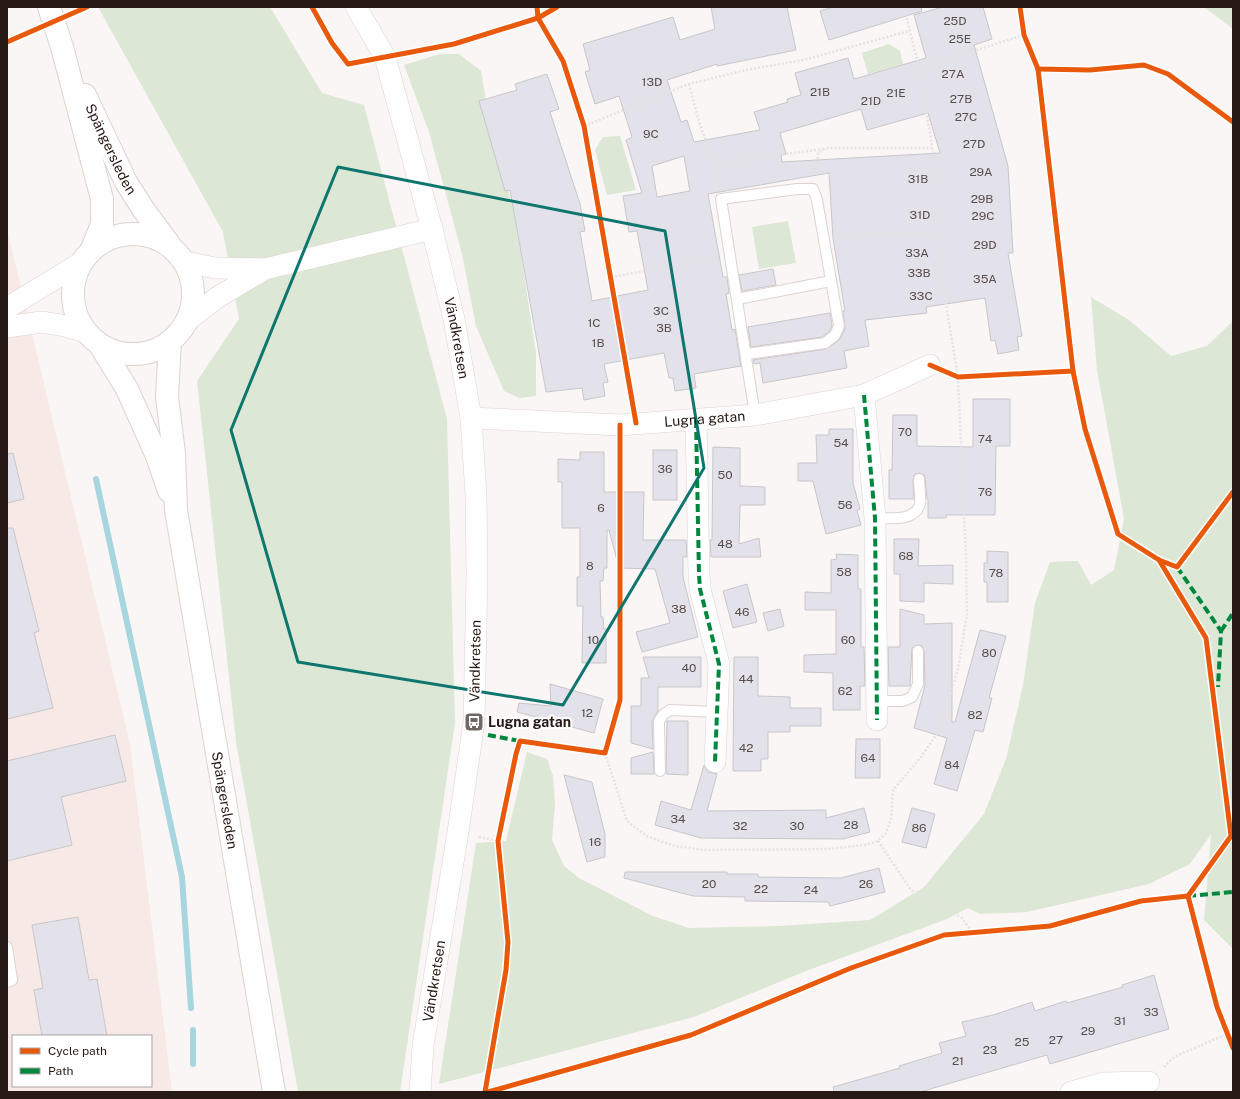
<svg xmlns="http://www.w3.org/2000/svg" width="1240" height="1099" font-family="'Public Sans',sans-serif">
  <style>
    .commercial { fill: #f7eae6; fill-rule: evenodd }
    .green { fill: #dce7d5 }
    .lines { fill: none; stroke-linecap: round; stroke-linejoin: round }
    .stream { stroke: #a7d6df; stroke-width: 6 }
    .building { fill: #e3e2eb; stroke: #c7c6cb; fill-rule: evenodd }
    .service-casing { stroke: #dcd3d0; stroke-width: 12 }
    .minor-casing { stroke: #dcd3d0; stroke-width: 22 }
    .primary-casing { stroke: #dcd3d0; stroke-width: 24 }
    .path { stroke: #e4e2e2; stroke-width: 2.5; stroke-dasharray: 2 2; stroke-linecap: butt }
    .service { stroke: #fefefe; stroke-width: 10 }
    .minor { stroke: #fefefe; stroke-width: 21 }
    .primary { stroke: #fefefe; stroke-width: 22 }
    .quiet { stroke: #00873e; stroke-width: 4; stroke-dasharray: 8 4; stroke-linecap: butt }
    .cycleway-casing { stroke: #fff; stroke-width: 8 }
    .cycleway { stroke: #e8590c; stroke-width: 5 }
    .marked { fill: none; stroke: #0f766e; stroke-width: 3; stroke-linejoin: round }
    .labels { text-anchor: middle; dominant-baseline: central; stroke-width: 4; stroke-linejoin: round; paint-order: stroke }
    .number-label { font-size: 12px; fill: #564c4a }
    .street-label { font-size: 14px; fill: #271a15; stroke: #fff }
    .poi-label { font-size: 14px; font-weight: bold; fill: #271a15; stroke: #fff; text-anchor: start }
  </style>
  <rect width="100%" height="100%" fill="#faf6f5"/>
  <path class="commercial" d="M7,229L130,744L172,1092H7ZM13,1036H151V1086H13Z"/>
  <g class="green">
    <polygon points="98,7 270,7 322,93 364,105 447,419 455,723 400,1092 298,1092 236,742 197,381 239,319 223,232"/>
    <polygon points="1204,7 1233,7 1233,29"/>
    <polygon points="889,44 900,51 903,64 868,74 862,53"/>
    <polygon points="440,54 459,54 481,71 490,124 515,215 536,353 536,396 519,398 504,391 476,326 462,254 429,132 404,65"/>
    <polygon points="620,136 636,190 607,195 595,150 603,137"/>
    <polygon points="788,221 796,263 759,269 752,227"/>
    <polygon points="1091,297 1129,320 1171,356 1207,346 1233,321 1233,949 1204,920 1211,834 1190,864 1149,884 1027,912 980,914 968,908 947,919 806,971 694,1017 439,1084 476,843 506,841 527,752 547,759 553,776 555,804 552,840 564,866 579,878 653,916 689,928 779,926 870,920 924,887 984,814 1006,759 1023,685 1035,603 1050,562 1078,561 1091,585 1114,570 1124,519 1097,370"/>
  </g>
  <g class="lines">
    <g class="stream">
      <polyline points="96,479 182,877 191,1008"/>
      <polyline points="193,1064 193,1030"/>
    </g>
  </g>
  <g class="building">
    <path d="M711,7H787L796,50L717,66V64L667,80L681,122L687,120L694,142L760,130L754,112L788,102L787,99L801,95L795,73L848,58L854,79L926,58L914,15L943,7H983L992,39L974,45L1008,166L1013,253H1008L1022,336L1017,337L1019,350L998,354L995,340L991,341L985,298L926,307L927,313L865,320L869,346L844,351L847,368L763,383L760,363L754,364L753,360L826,349L839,340L845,329L843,311H845L833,238L829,173L708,194L723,277H727L729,293L726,294L732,330L735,329L741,366L694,374L696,388L675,391L673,378H669L664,353L604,364L608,382L603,383L605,396L584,400L582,388L546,392L510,190L505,191L479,101L517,90L515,84L547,74L559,109L550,112L580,204L585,231L580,232L592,301L648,290L637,231L629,232L623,196L642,193L626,140L632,137L619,96L595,104L585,72L590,70L583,44L673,17L680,40L715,29ZM861,109L867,130L928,113L940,153L782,162L781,155L786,154L780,133ZM684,156L690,191L657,197L652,166Z"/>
    <polygon points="833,7 921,7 922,11 829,40 820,11"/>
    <polygon points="773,269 776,285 742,291 739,275"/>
    <polygon points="830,313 832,325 830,331 822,337 751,347 748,327"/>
    <polygon points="973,399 1010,399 1010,446 996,446 995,515 946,515 946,518 928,518 928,499 927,499 925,478 924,475 919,473 915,474 913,479 914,499 889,499 889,470 892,470 893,415 917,415 917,446 973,447"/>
    <polygon points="829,429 853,429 853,483 860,509 857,510 861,525 826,534 813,481 798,481 798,463 817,463 816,435 829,435"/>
    <polygon points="713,447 740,448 740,486 765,487 765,505 740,505 739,544 759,538 761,557 711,557 710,540 712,540"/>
    <rect x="653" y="450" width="24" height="50"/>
    <polygon points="580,452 604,452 604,492 644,492 643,540 686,540 687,557 683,557 683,577 698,637 642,652 636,632 670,623 655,569 619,568 609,530 607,530 607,568 604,568 603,581 600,581 601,617 603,617 604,629 606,629 606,663 582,663 583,606 577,606 577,577 580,577 580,528 562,528 562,482 558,482 558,459 580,460"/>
    <polygon points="13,453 24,499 7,503 7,454"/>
    <polygon points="7,528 13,528 39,631 34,633 53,708 7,719"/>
    <polygon points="894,539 919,539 918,566 953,565 953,584 924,583 924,602 900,601 900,574 894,574"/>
    <polygon points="987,551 1008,552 1008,602 987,602 987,582 984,582 984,563 987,563"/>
    <polygon points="836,554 858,555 858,589 861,589 861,647 864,647 865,686 860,686 860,710 833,710 833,673 804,672 804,655 836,654 836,610 805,610 805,592 831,593 831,560 837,559"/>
    <polygon points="747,584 757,622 733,628 723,591"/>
    <polygon points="780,609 784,626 768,631 763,613"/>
    <polygon points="900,609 924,615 924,624 952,623 952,722 955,722 980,630 1006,636 989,698 992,698 983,732 975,730 957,791 934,784 947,738 914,728 925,685 924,651 922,646 918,645 912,648 910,686 889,686 888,647 900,647"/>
    <polygon points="643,657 701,657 701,687 658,687 658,711 652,721 653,749 631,743 631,706 641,706 641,678 649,678"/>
    <polygon points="734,657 758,657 758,696 790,697 790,708 821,708 821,726 790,726 790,732 768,732 768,759 761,759 761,771 733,771"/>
    <polygon points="550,684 603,699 594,733 517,712 519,703 551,706"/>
    <polygon points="667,721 688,721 688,775 666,774"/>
    <polygon points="115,735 126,781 61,797 72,845 7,861 7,761"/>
    <polygon points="856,739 880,739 880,778 855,778"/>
    <polygon points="653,752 654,774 631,774 631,758"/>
    <polygon points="704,765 708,772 717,774 707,811 826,810 826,818 864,808 870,832 843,839 701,838 655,825 661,801 691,810"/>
    <polygon points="564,775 592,782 605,834 605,857 587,862"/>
    <polygon points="912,808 935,814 926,848 902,842"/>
    <polygon points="879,868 885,892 830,906 828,902 745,901 745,897 693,896 624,878 625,872 727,872 727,874 758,874 758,877 841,878"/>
    <polygon points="78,917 89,980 97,979 107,1036 42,1036 34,990 43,988 32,925"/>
    <polygon points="1154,975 1169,1029 1050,1064 1047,1055 920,1092 834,1092 833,1087 900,1068 899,1066 942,1053 939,1043 966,1036 962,1022 993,1015 1032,1002 1035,1011 1066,1001 1067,1003 1123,987 1122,985"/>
  </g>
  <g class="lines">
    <g class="service-casing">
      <g id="service">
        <polyline points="738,299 831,281"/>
        <polyline points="747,354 825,343 835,335 839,326 817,200 813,189 797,189 721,199 755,415"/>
        <path d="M875,518C889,518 915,522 920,504C921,497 919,487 919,479"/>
        <polyline points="877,701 903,701 912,697 918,684 918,651"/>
        <polyline points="660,771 659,721 663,715 670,710 717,712"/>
        <polyline points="7,947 12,980 7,982"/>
      </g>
    </g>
    <g class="minor-casing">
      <g id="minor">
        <path id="s1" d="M356,7L385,57L432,229L454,319L471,418L476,495L477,574L474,722L458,832L423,1046L420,1092"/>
        <polyline points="185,262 215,268 265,269 432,229"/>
        <polyline points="7,308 79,264"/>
        <polyline points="188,320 218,297 265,269"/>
        <polyline points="7,327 41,322 61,325 85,332"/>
        <polyline points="864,395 875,518 877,720"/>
        <path id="s2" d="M471,418L620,425L755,415L864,395L930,365"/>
        <polyline points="696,420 699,575 700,589 719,664 715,762"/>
        <polyline points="1071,1092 1103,1083 1149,1082"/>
      </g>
    </g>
    <g class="primary-casing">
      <g id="primary">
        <polyline points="49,7 62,47 102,199 102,224 92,249"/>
        <path id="s3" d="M85,95L126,182L143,209L169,244"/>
        <circle cx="133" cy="294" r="60"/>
        <path id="s4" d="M170,341L167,397L174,453L176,510L274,1092"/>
        <polyline points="100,345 127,389 157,456 169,491"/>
      </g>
    </g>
    <g class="path">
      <polyline points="919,68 1024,35"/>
      <polyline points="689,84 699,122 715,164 719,185"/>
      <polyline points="584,126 689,84 746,70 803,60 909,31"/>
      <polyline points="715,164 823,149"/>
      <polyline points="817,175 818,153 825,148 932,148"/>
      <polyline points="838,237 876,233 938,233"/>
      <polyline points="611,277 714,259"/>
      <polyline points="605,753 627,821 648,837 675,846 705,850 827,849 865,845 878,841 886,833 891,819 893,790 921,757 940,729 958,669 967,614 966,557 958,377 940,268 937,235 938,193 934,158 919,68 904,7"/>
      <polyline points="479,837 498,841"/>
      <polyline points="878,841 911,890 962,918 973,933"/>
      <polyline points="1164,1067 1174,1057 1227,1034"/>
    </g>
    <use href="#service" class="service"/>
    <use href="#minor" class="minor"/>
    <use href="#primary" class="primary"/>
    <g class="quiet">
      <polyline points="864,395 875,518 877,720"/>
      <polyline points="696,420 699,575 700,589 719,664 715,762"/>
      <polyline points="1177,567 1221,631 1218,687"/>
      <polyline points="1221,631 1233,613"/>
      <polyline points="488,735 520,741"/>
      <polyline points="1188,896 1233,892"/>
    </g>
    <g class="cycleway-casing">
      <g id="cycleway">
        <polyline points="312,7 332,43 348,64 454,44 538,18 557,7"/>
        <polyline points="537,7 538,18 563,61 584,126 636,423"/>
        <polyline points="1020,7 1024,35 1038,69 1073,371 1085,429 1118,534 1159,560 1177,567 1233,492"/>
        <polyline points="7,42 87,7"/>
        <polyline points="1038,69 1090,70 1144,65 1168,74 1233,122"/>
        <polyline points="930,365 958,377 1073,371"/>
        <polyline points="1159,560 1206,638 1231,836 1188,896"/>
        <polyline points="485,1092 506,970 508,942 498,841 516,754 520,741 605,753 620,700 620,425"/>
        <polyline points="488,1092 691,1035 851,968 944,935 1050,926 1141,901 1188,896 1217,1007 1233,1048"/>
      </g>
    </g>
    <use href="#cycleway" class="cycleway"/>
  </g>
  <path class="marked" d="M338,167L665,231L704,468L563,705L298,662L231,430Z"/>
  <defs>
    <g id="bus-square" transform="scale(1)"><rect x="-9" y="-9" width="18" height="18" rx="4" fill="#716763" stroke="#fff"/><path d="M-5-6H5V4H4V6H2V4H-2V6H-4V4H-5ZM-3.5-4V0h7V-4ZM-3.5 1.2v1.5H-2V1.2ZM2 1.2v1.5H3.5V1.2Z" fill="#fff"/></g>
  </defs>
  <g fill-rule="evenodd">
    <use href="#bus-square" x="474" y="722"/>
  </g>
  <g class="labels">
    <g class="number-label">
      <text x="955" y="21">25D</text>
      <text x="960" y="39">25E</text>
      <text x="953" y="74">27A</text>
      <text x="652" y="82">13D</text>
      <text x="820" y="92">21B</text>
      <text x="896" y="93">21E</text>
      <text x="961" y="99">27B</text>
      <text x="871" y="101">21D</text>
      <text x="966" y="117">27C</text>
      <text x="651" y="134">9C</text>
      <text x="974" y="144">27D</text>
      <text x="981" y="172">29A</text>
      <text x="918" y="179">31B</text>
      <text x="982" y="199">29B</text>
      <text x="920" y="215">31D</text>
      <text x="983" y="216">29C</text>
      <text x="985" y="245">29D</text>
      <text x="917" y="253">33A</text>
      <text x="919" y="273">33B</text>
      <text x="985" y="279">35A</text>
      <text x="921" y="296">33C</text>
      <text x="661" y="311">3C</text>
      <text x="594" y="323">1C</text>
      <text x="664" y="328">3B</text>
      <text x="598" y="343">1B</text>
      <text x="905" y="432">70</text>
      <text x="985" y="439">74</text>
      <text x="841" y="443">54</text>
      <text x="665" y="469">36</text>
      <text x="725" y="475">50</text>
      <text x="985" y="492">76</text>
      <text x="845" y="505">56</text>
      <text x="601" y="508">6</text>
      <text x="725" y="544">48</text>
      <text x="906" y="556">68</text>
      <text x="590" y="566">8</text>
      <text x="844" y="572">58</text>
      <text x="996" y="573">78</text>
      <text x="679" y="609">38</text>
      <text x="742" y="612">46</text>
      <text x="593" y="640">10</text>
      <text x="848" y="640">60</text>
      <text x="989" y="653">80</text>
      <text x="689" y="668">40</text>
      <text x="746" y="679">44</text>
      <text x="845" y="691">62</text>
      <text x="587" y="713">12</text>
      <text x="975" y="715">82</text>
      <text x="746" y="748">42</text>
      <text x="868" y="758">64</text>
      <text x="952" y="765">84</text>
      <text x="678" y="819">34</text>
      <text x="851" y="825">28</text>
      <text x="740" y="826">32</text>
      <text x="797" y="826">30</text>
      <text x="919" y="828">86</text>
      <text x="595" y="842">16</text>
      <text x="709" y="884">20</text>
      <text x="866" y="884">26</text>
      <text x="761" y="889">22</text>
      <text x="811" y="890">24</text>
      <text x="1151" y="1012">33</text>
      <text x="1120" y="1021">31</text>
      <text x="1088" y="1031">29</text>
      <text x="1056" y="1040">27</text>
      <text x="1022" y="1042">25</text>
      <text x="990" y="1050">23</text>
      <text x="958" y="1061">21</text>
    </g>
    <g class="street-label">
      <text stroke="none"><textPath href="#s3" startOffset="60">Spängersleden</textPath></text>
      <text stroke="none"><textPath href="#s1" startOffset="348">Vändkretsen</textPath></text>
      <text stroke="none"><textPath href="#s2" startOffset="234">Lugna gatan</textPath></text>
      <text transform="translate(475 661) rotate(-89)">Vändkretsen</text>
      <text stroke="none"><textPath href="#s4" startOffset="464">Spängersleden</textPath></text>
      <text transform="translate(434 981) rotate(-81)">Vändkretsen</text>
    </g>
    <g class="poi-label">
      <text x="488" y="722">Lugna gatan</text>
    </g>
  </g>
  <rect width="1240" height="1099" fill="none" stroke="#271a15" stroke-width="16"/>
  <rect x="12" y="1035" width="140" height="52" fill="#ffffff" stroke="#a9a3a1"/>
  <rect x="20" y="1048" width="20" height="6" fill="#e8590c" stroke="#a9a3a1"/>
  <text x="48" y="1055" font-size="12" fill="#271a15">Cycle path</text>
  <rect x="20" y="1068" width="20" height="6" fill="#00873e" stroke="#a9a3a1"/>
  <text x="48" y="1075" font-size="12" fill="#271a15">Path</text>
</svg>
